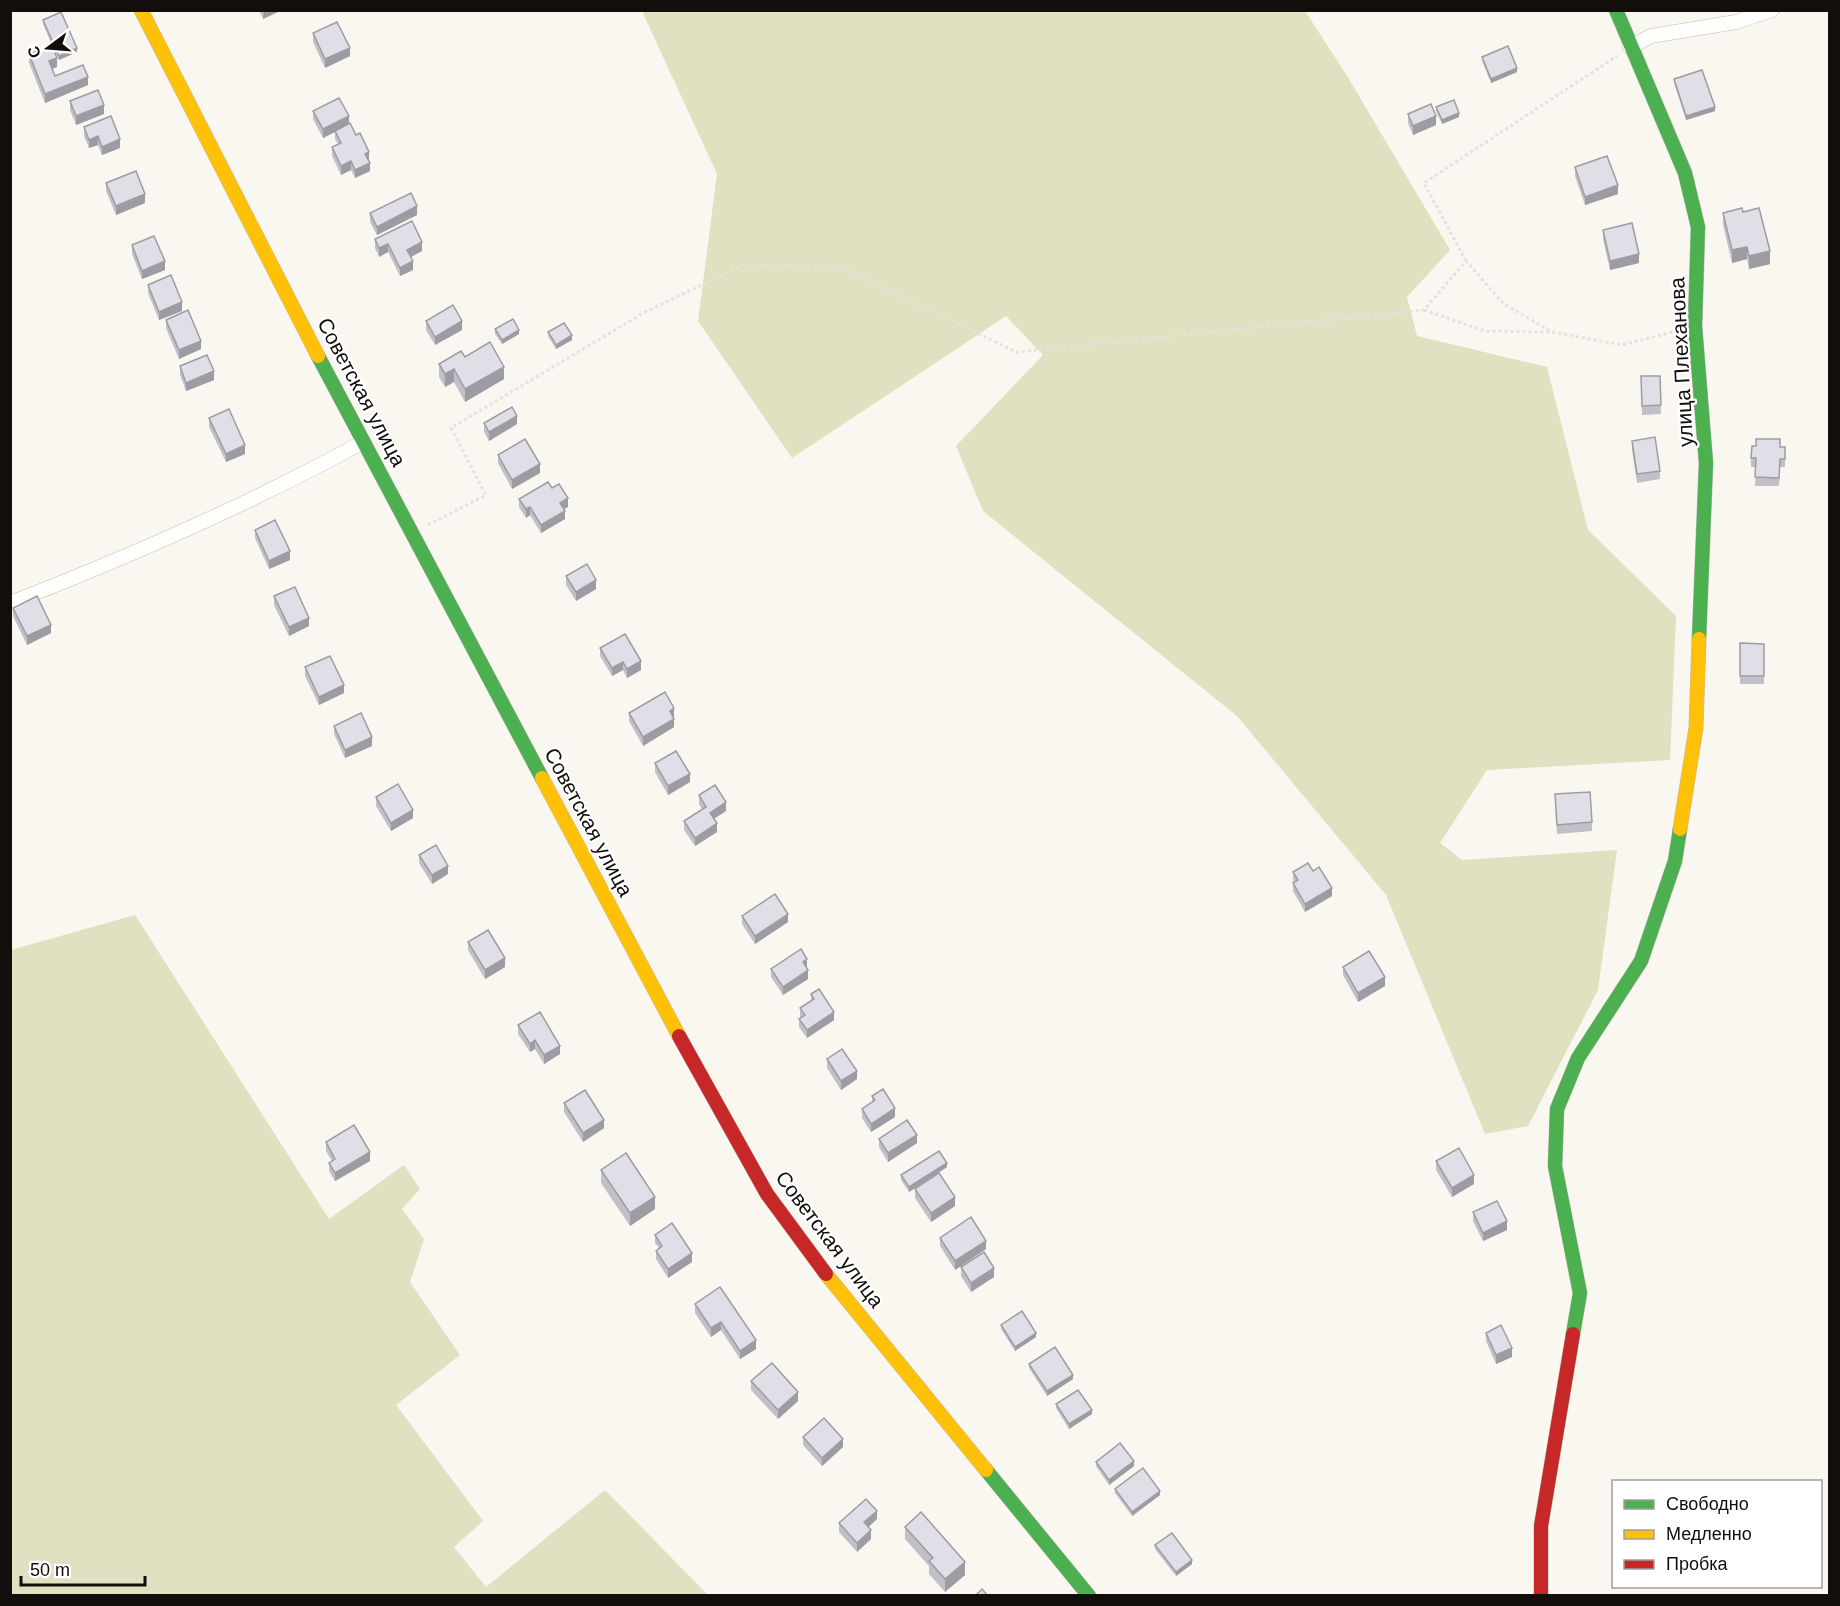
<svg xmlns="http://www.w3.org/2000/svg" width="1840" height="1606" font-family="Arial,sans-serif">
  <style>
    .green { fill: #dfe1c1 }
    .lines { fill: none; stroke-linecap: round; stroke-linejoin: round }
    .street-casing { stroke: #bfbcb7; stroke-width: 15 }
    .fast-casing { stroke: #bfbcb7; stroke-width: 15 }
    .slow-casing { stroke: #bfbcb7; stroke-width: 15 }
    .jam-casing { stroke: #bfbcb7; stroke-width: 15 }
    .path { stroke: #e4e2e0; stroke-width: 3; stroke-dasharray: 3 3; stroke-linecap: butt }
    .street { stroke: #fefefd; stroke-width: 14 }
    .fast { stroke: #4caf50; stroke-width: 14 }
    .slow { stroke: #ffc107; stroke-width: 14 }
    .jam { stroke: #c62828; stroke-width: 14 }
    .wall { fill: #c1c0c8 }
    .shaded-wall { fill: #9d9ca2 }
    .building { fill: #e0dfe8; stroke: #9d9ca2; stroke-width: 1.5 }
    .labels { text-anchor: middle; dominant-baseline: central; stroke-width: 4.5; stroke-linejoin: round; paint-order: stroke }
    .street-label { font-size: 21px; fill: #110e0b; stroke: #fff }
  </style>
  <rect width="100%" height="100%" fill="#faf6f0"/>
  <g class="green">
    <polygon points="642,11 1305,11 1349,79 1450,250 1407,297 1417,336 1547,367 1588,530 1676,616 1670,760 1487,770 1440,843 1462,860 1617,850 1598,990 1528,1126 1485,1134 1386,895 1237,716 983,511 956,446 1043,355 1006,316 792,458 698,321 717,174"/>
    <polygon points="135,915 329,1219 404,1165 420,1189 402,1209 424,1239 410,1282 460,1355 396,1405 483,1521 454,1547 486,1587 605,1490 708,1595 11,1595 11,950"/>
  </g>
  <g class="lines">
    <g class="street-casing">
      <g id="street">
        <polyline points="1630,47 1651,36 1736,22 1772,10"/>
        <path d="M10,603C131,556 250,504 363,442"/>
      </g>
    </g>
    <g class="fast-casing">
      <g id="fast">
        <polyline points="1616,10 1685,173 1698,227 1695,326 1706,463 1699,639"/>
        <polyline points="318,356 542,778"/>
        <polyline points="1573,1334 1580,1293 1555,1166 1557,1109 1578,1058 1641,961 1675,861 1680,829"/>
        <polyline points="986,1470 1089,1596"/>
      </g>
    </g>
    <g class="slow-casing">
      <g id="slow">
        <polyline points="141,10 318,356"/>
        <polyline points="542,778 679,1036"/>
        <polyline points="1680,829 1696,728 1699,639"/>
        <polyline points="826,1274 986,1470"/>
      </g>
    </g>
    <g class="jam-casing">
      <g id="jam">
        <polyline points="679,1036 767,1194 826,1274"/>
        <polyline points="1541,1596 1541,1526 1573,1334"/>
      </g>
    </g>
    <g class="path">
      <polyline points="1466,261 1424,183 1617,56"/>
      <polyline points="1424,310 1485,331 1551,332"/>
      <polyline points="428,525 486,495 451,428 645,312 744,265 841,267 1016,352 1424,310 1466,261 1504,304 1552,332 1622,345 1680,330"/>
    </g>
    <use href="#street" class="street"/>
    <use href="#fast" class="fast"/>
    <use href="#slow" class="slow"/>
    <use href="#jam" class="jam"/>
  </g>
  <g class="wall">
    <polygon points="259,10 282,10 263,19"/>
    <polygon points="43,20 77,52 59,60 52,45 57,67 52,69 55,76 88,85 45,103 29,63 29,54 52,45 43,24"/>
    <polygon points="313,33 350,56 325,68 313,42"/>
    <polygon points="1482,57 1517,72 1491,83 1482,61"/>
    <polygon points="1674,79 1715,111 1686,120 1674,83"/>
    <polygon points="70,101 104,114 76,125 70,110"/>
    <polygon points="1436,107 1459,117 1442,124 1436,111"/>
    <polygon points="313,111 349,124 369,161 370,171 355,178 351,170 341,175 332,156 332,147 338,144 335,139 335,132 323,138 313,119"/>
    <polygon points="1408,114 1436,125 1413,135 1408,123"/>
    <polygon points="84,127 120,148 102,155 98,145 89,148 84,136"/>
    <polygon points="1575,167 1618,194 1585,205 1575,176"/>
    <polygon points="106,183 145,203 116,215 106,191"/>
    <polygon points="1743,212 1770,264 1749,269 1747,259 1732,263 1723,225 1723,213"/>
    <polygon points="370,213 417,215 377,235 370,222"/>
    <polygon points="1603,230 1639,263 1610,270 1603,239"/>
    <polygon points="375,239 422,251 410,257 413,270 400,276 388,252 379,257 375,248"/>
    <polygon points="132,245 165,270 142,279 132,254"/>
    <polygon points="148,285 182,311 159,320 148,293"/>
    <polygon points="166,320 201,349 179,359 166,328"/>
    <polygon points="426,321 462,330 435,345 426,330"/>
    <polygon points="495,329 519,334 502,344 495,334"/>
    <polygon points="548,332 572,340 556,349 548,336"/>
    <polygon points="465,357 504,379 465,402 454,382 445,387 439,377 439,364"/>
    <polygon points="180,366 214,380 186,391 180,375"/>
    <polygon points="1641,376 1660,376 1661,414 1642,415"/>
    <polygon points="209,418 245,454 226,462 209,427"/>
    <polygon points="484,423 517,424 489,441 484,432"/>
    <polygon points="1632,441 1660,471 1660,479 1637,483 1632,450"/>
    <polygon points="1780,447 1785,455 1785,467 1780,467 1779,486 1755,486 1756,467 1751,467 1751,458"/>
    <polygon points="498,455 540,473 512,489 498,463"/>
    <polygon points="519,499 568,507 564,509 565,519 541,533 530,515 526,518 519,507"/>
    <polygon points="255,530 290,560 269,569 255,538"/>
    <polygon points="566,576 596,589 576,601 566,585"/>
    <polygon points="274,596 309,626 289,636 274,605"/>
    <polygon points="13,608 51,633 27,645 13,616"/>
    <polygon points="1740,643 1764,644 1764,684 1740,684"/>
    <polygon points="600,648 641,670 627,678 623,670 612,676 600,656"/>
    <polygon points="305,667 344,693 319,705 305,676"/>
    <polygon points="629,713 674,717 674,727 643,746 629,721"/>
    <polygon points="334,726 372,746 345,758 334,734"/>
    <polygon points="655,763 690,782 668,795 655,772"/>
    <polygon points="1555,794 1592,822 1592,831 1557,834"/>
    <polygon points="699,795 726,811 714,819 717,832 695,846 684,830 684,821 702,809 699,804"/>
    <polygon points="376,797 413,818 391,831 376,806"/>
    <polygon points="419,855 448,874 432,884 419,863"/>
    <polygon points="1313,871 1332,896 1305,912 1293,891 1293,883 1294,882 1293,880 1293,872"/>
    <polygon points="742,916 788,922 755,944 742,924"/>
    <polygon points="468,942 505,967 485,979 468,950"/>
    <polygon points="806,967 808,979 783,995 771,977 771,969"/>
    <polygon points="1343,967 1385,986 1358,1002 1343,975"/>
    <polygon points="811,994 834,1020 807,1038 799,1027 799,1019 801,1018 800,1017 800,1008 811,1000"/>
    <polygon points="518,1025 560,1054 544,1064 535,1049 530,1052 518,1034"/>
    <polygon points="827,1059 857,1079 841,1090 827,1068"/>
    <polygon points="872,1096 895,1117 871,1132 862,1118 862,1109 872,1102"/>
    <polygon points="564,1103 604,1128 583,1142 564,1112"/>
    <polygon points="879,1139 917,1143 888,1162 879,1147"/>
    <polygon points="326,1142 370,1161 335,1181 329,1171 329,1163 332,1161 326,1151"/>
    <polygon points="1436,1161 1474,1184 1452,1197 1436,1170"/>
    <polygon points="947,1167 909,1192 901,1180 901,1175"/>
    <polygon points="601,1170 655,1209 630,1226 601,1183"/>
    <polygon points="915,1189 955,1206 931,1222 915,1198"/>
    <polygon points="1473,1212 1507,1230 1483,1241 1473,1221"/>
    <polygon points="655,1235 692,1262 668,1278 656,1259 656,1251 659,1248 655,1243"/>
    <polygon points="940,1238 986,1249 955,1270 940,1246"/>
    <polygon points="961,1267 994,1277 971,1292 961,1276"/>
    <polygon points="720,1287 756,1349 740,1359 721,1330 711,1337 695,1313 695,1304"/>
    <polygon points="1001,1325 1036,1337 1015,1351 1001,1329"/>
    <polygon points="1486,1333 1512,1357 1496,1364 1486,1341"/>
    <polygon points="1029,1364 1073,1379 1047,1396 1029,1368"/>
    <polygon points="751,1381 798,1401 778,1419 751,1390"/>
    <polygon points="1056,1404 1092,1414 1069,1429 1056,1408"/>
    <polygon points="803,1437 843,1447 822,1466 803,1445"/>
    <polygon points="1096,1462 1134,1466 1109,1485 1096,1466"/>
    <polygon points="1115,1489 1160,1495 1132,1516 1115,1493"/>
    <polygon points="877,1519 868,1527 871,1539 857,1552 839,1532 839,1523"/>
    <polygon points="905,1527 965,1575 945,1592 929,1574 929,1566 905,1539"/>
    <polygon points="1155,1545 1192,1564 1176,1576 1155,1549"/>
  </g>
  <g class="shaded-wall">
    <polygon points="264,10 282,10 263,19"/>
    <polygon points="77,48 77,52 59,60 59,56"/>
    <polygon points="350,48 350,56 325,68 325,59"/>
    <polygon points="57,58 57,67 49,70 49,61"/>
    <polygon points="1517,68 1517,72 1491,83 1491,79"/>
    <polygon points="88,77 88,85 45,103 45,94"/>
    <polygon points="104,105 104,114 76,125 76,116"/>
    <polygon points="1715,107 1715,111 1686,120 1686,116"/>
    <polygon points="1459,113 1459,117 1442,124 1442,120"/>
    <polygon points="349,116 349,125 323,138 323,129"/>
    <polygon points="1436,116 1436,125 1413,135 1413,126"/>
    <polygon points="98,136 98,145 89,148 89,140"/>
    <polygon points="120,139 120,148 102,155 102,147"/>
    <polygon points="369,152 369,161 365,163 365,154"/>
    <polygon points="351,161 351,170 341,175 341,166"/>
    <polygon points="370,163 370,171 355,178 355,170"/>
    <polygon points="1618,185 1618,194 1585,205 1585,197"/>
    <polygon points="145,194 145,203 116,215 116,206"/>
    <polygon points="417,206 417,215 377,235 377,227"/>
    <polygon points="422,242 422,251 407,259 407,250"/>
    <polygon points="388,244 388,252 379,257 379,248"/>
    <polygon points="1747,247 1747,259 1732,263 1732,250"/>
    <polygon points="1770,251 1770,264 1749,269 1749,256"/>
    <polygon points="1639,254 1639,263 1610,270 1610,261"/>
    <polygon points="165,261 165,270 142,279 142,271"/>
    <polygon points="413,261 413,270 400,276 400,268"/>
    <polygon points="182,302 182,311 159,320 159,312"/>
    <polygon points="462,321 462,330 435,345 435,337"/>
    <polygon points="519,330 519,334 502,344 502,340"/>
    <polygon points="572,335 572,340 556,349 556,345"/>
    <polygon points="201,341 201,349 179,359 179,350"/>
    <polygon points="504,367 504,379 465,402 465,389"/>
    <polygon points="454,369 454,382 445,387 445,374"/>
    <polygon points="214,371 214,380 186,391 186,383"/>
    <polygon points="517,416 517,424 489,441 489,432"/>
    <polygon points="245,445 245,454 226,462 226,454"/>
    <polygon points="540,464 540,473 512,489 512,480"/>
    <polygon points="568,498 568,507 560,511 560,503"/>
    <polygon points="530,507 530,515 526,518 526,509"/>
    <polygon points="565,511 565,519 541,533 541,525"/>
    <polygon points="290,551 290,560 269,569 269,561"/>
    <polygon points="596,580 596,589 576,601 576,592"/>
    <polygon points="309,618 309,626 289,636 289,627"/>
    <polygon points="51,625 51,633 27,645 27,636"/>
    <polygon points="641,661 641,670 627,678 627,669"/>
    <polygon points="623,662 623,670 612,676 612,668"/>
    <polygon points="344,685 344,693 319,705 319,697"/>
    <polygon points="674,708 674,717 670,719 670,711"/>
    <polygon points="674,719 674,727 643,746 643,737"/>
    <polygon points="372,737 372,746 345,758 345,750"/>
    <polygon points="690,774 690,782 668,795 668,786"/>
    <polygon points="726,802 726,811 710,821 710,813"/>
    <polygon points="413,810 413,818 391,831 391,823"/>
    <polygon points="717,823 717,832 695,846 695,838"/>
    <polygon points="448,866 448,874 432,884 432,875"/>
    <polygon points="1332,888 1332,896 1305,912 1305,904"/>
    <polygon points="788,914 788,922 755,944 755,936"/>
    <polygon points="505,958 505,967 485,979 485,970"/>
    <polygon points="807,959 807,967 803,970 803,962"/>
    <polygon points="808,970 808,979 783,995 783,987"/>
    <polygon points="1385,977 1385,986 1358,1002 1358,993"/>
    <polygon points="834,1012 834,1020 807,1038 807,1030"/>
    <polygon points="535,1040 535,1049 530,1052 530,1044"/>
    <polygon points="560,1046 560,1054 544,1064 544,1055"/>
    <polygon points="857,1071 857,1079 841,1090 841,1081"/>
    <polygon points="895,1108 895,1117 871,1132 871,1124"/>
    <polygon points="604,1120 604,1128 583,1142 583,1133"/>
    <polygon points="917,1135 917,1143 888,1162 888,1153"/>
    <polygon points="370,1152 370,1161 335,1181 335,1173"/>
    <polygon points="947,1163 947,1167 909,1192 909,1187"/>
    <polygon points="1474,1175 1474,1184 1452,1197 1452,1188"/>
    <polygon points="655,1197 655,1209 630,1226 630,1213"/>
    <polygon points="955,1197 955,1206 931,1222 931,1213"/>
    <polygon points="1507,1221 1507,1230 1483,1241 1483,1233"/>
    <polygon points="986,1241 986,1249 955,1270 955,1261"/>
    <polygon points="692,1253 692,1262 668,1278 668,1269"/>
    <polygon points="994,1268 994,1277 971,1292 971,1283"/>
    <polygon points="721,1322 721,1330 711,1337 711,1328"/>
    <polygon points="1036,1333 1036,1337 1015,1351 1015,1347"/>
    <polygon points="756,1340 756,1349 740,1359 740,1351"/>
    <polygon points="1512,1348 1512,1357 1496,1364 1496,1355"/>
    <polygon points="1073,1375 1073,1379 1047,1396 1047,1391"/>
    <polygon points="798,1392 798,1401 778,1419 778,1410"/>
    <polygon points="1092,1410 1092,1414 1069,1429 1069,1424"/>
    <polygon points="843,1439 843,1447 822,1466 822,1458"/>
    <polygon points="1134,1461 1134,1466 1109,1485 1109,1480"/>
    <polygon points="1160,1491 1160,1495 1132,1516 1132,1512"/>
    <polygon points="877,1511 877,1519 864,1531 864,1522"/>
    <polygon points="871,1530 871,1539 857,1552 857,1543"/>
    <polygon points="1192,1560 1192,1564 1176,1576 1176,1572"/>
    <polygon points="965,1562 965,1575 945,1592 945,1579"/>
  </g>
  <g class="building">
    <polygon points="61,12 77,48 59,56 43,20"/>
    <polygon points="337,22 350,48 325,59 313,33"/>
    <polygon points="52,45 57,58 49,61 55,76 83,65 88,77 45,94 29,54"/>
    <polygon points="1508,46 1517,68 1491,79 1482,57"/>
    <polygon points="1702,70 1715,107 1686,116 1674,79"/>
    <polygon points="98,90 104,105 76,116 70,101"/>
    <polygon points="339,98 349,116 323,129 313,111"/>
    <polygon points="1454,100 1459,113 1442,120 1436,107"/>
    <polygon points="1431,104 1436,116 1413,126 1408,114"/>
    <polygon points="111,116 120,139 102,147 98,136 89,140 84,127"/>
    <polygon points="350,123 356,135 360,133 369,152 365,154 370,163 355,170 351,161 341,166 332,147 341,143 335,131"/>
    <polygon points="1607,156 1618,185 1585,197 1575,167"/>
    <polygon points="136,171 145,194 116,206 106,183"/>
    <polygon points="411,193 417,206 377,227 370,213"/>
    <polygon points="1742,208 1743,212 1759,208 1770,251 1749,256 1747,247 1732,250 1723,213"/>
    <polygon points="412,221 422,242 407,250 413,261 400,268 388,244 379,248 375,239"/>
    <polygon points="1632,223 1639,254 1610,261 1603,230"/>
    <polygon points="154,236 165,261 142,271 132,245"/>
    <polygon points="171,275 182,302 159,312 148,285"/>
    <polygon points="453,305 462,321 435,337 426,321"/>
    <polygon points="188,310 201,341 179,350 166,320"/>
    <polygon points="513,319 519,330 502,340 495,329"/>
    <polygon points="564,323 572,335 556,345 548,332"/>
    <polygon points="490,342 504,367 465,389 454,369 445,374 439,364 461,351 465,357"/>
    <polygon points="207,355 214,371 186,383 180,366"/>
    <polygon points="1641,376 1660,376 1661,405 1642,406"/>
    <polygon points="512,407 517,416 489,432 484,423"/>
    <polygon points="229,409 245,445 226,454 209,418"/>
    <polygon points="1655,437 1660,471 1637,474 1632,441"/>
    <polygon points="525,439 540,464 512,480 498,455"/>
    <polygon points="1756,439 1780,439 1780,447 1785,447 1785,459 1780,459 1779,478 1755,477 1756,458 1751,458 1752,446 1756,446"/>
    <polygon points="548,482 552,488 559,484 568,498 560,503 565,511 541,525 530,507 526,509 519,499"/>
    <polygon points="275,520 290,551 269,561 255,530"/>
    <polygon points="587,564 596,580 576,592 566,576"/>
    <polygon points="295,587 309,618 289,627 274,596"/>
    <polygon points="37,596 51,625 27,636 13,608"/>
    <polygon points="625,634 641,661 627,669 623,662 612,668 600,648"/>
    <polygon points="1740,643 1764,644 1764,676 1740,676"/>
    <polygon points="330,656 344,685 319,697 305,667"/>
    <polygon points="665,692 674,708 670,711 674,719 643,737 629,713"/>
    <polygon points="361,713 372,737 345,750 334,726"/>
    <polygon points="676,751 690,774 668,786 655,763"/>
    <polygon points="398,784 413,810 391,823 376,797"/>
    <polygon points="715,785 726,802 710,813 717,823 695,838 684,821 706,807 699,795"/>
    <polygon points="1590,792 1592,822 1557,825 1555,794"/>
    <polygon points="436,845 448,866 432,875 419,855"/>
    <polygon points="1308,863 1313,871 1319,867 1332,888 1305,904 1293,883 1298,880 1293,872"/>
    <polygon points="775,894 788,914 755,936 742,916"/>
    <polygon points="488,930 505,958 485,970 468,942"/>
    <polygon points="801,949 807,959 803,962 808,970 783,987 771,969"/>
    <polygon points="1369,951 1385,977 1358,993 1343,967"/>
    <polygon points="819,989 834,1012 807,1030 799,1019 805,1015 800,1008 814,999 811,994"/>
    <polygon points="540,1012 560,1046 544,1055 535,1040 530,1044 518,1025"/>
    <polygon points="842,1049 857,1071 841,1081 827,1059"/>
    <polygon points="883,1089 895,1108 871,1124 862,1109 875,1100 872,1096"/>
    <polygon points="585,1090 604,1120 583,1133 564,1103"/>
    <polygon points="907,1120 917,1135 888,1153 879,1139"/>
    <polygon points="354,1125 370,1152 335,1173 329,1163 335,1159 326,1142"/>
    <polygon points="1459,1148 1474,1175 1452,1188 1436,1161"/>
    <polygon points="939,1151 947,1163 909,1187 901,1175"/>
    <polygon points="626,1153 655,1197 630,1213 601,1170"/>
    <polygon points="939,1173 955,1197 931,1213 915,1189"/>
    <polygon points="1497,1201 1507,1221 1483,1233 1473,1212"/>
    <polygon points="971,1217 986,1241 955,1261 940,1238"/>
    <polygon points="672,1223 692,1253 668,1269 656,1251 662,1246 655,1235"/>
    <polygon points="984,1252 994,1268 971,1283 961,1267"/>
    <polygon points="720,1287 756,1340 740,1351 721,1322 711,1328 695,1304"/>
    <polygon points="1022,1311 1036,1333 1015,1347 1001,1325"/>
    <polygon points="1501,1325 1512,1348 1496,1355 1486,1333"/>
    <polygon points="1055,1347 1073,1375 1047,1391 1029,1364"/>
    <polygon points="772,1363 798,1392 778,1410 751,1381"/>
    <polygon points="1078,1390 1092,1410 1069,1424 1056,1404"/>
    <polygon points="824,1418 843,1439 822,1458 803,1437"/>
    <polygon points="1120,1443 1134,1461 1109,1480 1096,1462"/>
    <polygon points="1143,1468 1160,1491 1132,1512 1115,1489"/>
    <polygon points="866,1499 877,1511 864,1522 871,1530 857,1543 839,1523"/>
    <polygon points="921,1512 965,1562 945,1579 929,1561 933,1558 905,1527"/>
    <polygon points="1172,1533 1192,1560 1176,1572 1155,1545"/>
    <polygon points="982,1589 988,1596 975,1596"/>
  </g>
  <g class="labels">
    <g class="street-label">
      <text transform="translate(1681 362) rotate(-93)">улица Плеханова</text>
      <text transform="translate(362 392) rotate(62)">Советская улица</text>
      <text transform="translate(589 822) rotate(62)">Советская улица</text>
      <text transform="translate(830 1239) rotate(53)">Советская улица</text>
    </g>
  </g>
  <rect width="1840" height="1606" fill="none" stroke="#110e0b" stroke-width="24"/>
  <rect x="1612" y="1480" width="210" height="108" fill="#ffffff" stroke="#a09f9d" stroke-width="1.5"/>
  <rect x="1624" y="1500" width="30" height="9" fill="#4caf50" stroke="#a09f9d" stroke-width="1.5"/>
  <text x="1666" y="1510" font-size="18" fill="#110e0b">Свободно</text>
  <rect x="1624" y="1530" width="30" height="9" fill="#ffc107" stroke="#a09f9d" stroke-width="1.5"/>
  <text x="1666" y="1540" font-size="18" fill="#110e0b">Медленно</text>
  <rect x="1624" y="1560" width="30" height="9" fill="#c62828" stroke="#a09f9d" stroke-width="1.5"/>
  <text x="1666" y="1570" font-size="18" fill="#110e0b">Пробка</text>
  <g transform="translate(48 48) rotate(254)" stroke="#ffffff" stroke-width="4.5" paint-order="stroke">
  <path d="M0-4.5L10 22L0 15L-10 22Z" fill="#110e0b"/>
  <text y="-9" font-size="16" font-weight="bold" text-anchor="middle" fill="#110e0b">С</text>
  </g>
  <path d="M21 1576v9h124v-9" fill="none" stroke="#110e0b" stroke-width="3"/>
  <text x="30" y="1576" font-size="18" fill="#110e0b" stroke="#ffffff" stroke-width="4.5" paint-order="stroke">50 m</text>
</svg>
